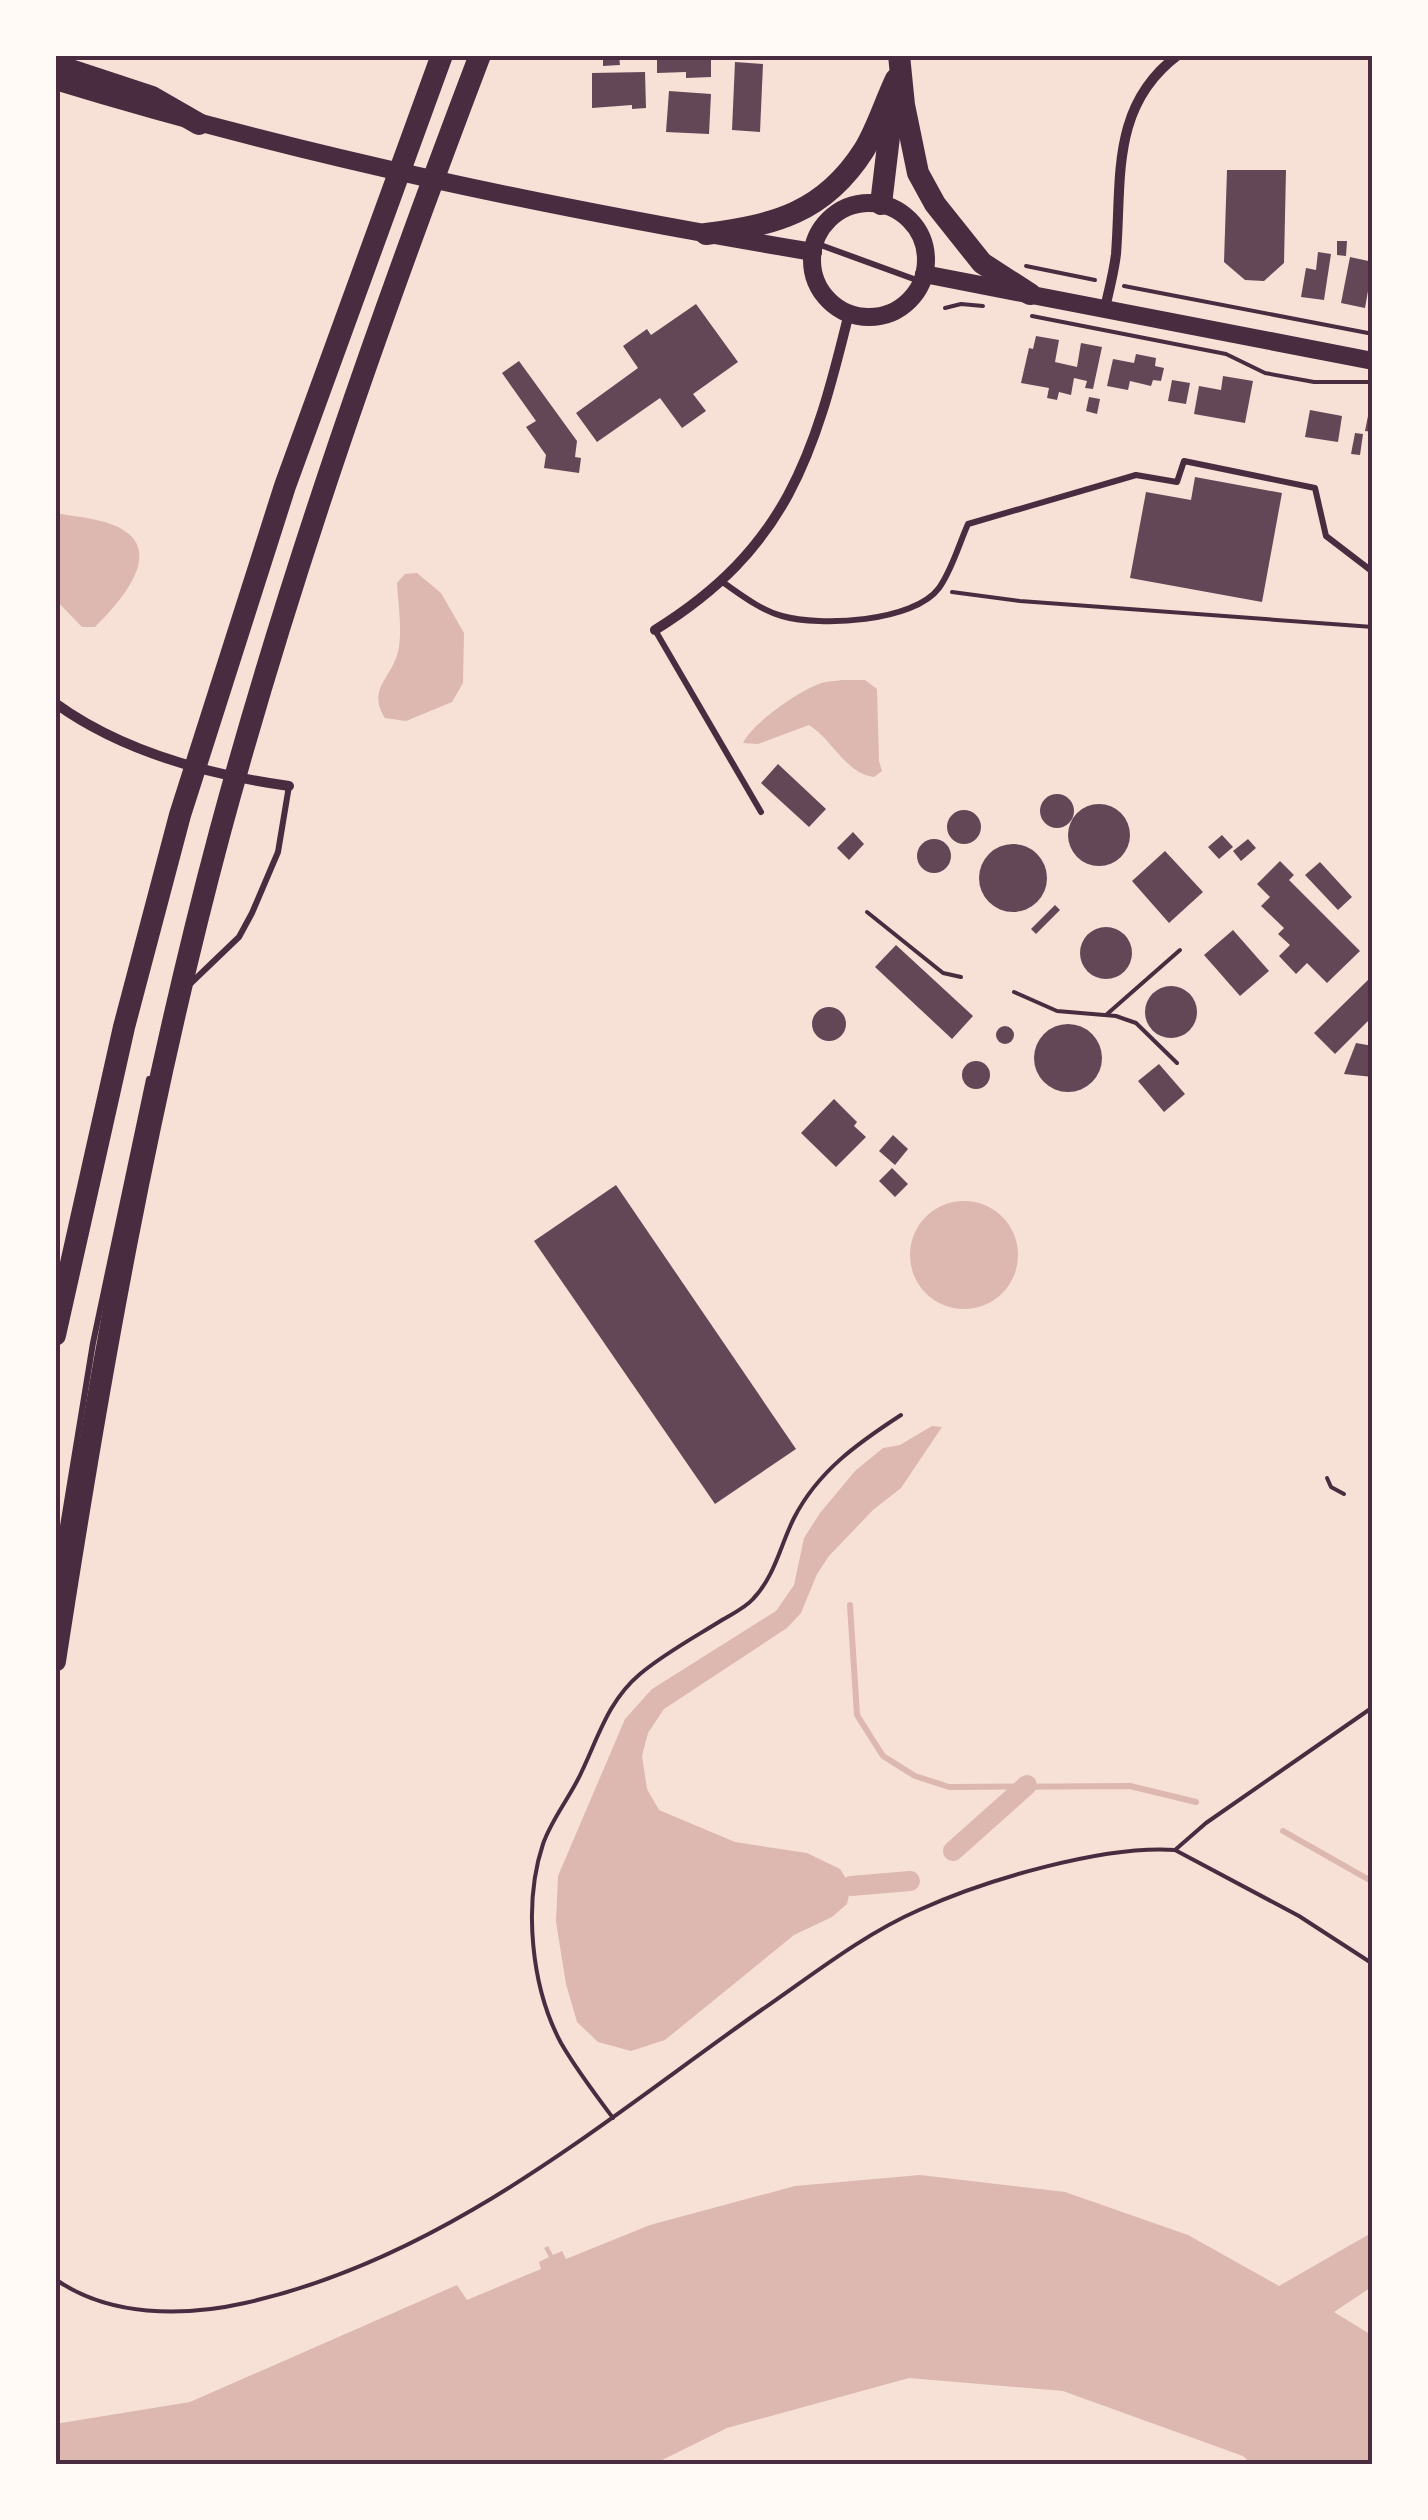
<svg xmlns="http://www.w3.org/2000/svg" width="1428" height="2520" font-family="Arial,sans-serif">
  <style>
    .water { fill: #dcb8b0 }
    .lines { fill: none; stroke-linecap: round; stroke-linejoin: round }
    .stream { stroke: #dcb8b0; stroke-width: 6 }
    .canal { stroke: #dcb8b0; stroke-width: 20 }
    .building { fill: #644757 }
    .path { stroke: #4a2c40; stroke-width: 4 }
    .service { stroke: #4a2c40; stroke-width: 6 }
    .minor { stroke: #4a2c40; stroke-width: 10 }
    .primary { stroke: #4a2c40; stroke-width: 18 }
    .motorway { stroke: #4a2c40; stroke-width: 22 }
    .neatline { fill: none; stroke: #4a2c40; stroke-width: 4 }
  </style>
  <rect width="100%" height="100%" fill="#f7e1d7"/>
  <g class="water">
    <path d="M55,513C77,517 113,519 130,535C159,562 113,609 95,627H82L55,599Z"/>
    <path d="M417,573L441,593L464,633L463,683L452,702L406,721L385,718C366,687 394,678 399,647C402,627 398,603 397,583L405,574Z"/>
    <path d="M843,680H865L877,689L879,761L882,771L874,777C846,774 832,739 809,725L758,744L743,743C753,723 797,692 819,684C826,681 836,681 843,680Z"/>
    <circle cx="964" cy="1255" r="54"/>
    <polygon points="932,1426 942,1427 901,1488 873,1510 829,1556 817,1574 801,1613 787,1628 664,1709 648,1733 642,1756 647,1789 659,1810 735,1842 807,1853 840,1869 851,1886 847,1904 832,1917 794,1935 665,2040 631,2051 598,2042 577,2022 566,1984 556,1922 558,1876 625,1719 652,1689 776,1611 794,1585 804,1538 820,1513 855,1471 883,1448 900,1445"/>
    <polygon points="920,2175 1065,2192 1188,2235 1279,2286 1373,2232 1373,2286 1334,2312 1373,2336 1373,2465 1253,2465 1243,2456 1063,2391 909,2378 727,2428 652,2465 55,2465 55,2424 190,2402 457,2285 467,2300 541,2269 539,2262 549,2257 544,2248 548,2246 553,2255 562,2251 566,2259 650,2225 795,2186"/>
  </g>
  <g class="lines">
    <g class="stream">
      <polyline points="850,1605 857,1715 883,1756 915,1776 949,1787 1130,1786 1196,1802"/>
      <polyline points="1283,1831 1373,1882"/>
    </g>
    <g class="canal">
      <polyline points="953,1851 1027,1785"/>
      <polyline points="851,1886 910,1881"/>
    </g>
  </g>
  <g class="building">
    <polygon points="603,55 619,55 620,65 603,66"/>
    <polygon points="657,55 711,55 711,77 686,78 686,72 657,73"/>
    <polygon points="735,62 763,64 760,132 732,130"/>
    <polygon points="645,72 646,108 632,109 632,105 592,108 592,73"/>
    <polygon points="669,91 711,94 709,134 666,132"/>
    <polygon points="1227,170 1286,170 1284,263 1264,281 1245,280 1224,262"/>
    <polygon points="1337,241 1347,241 1346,256 1337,255"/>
    <polygon points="1318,252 1331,254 1324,300 1301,297 1306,268 1316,270"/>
    <polygon points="1350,257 1373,262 1365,308 1341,303"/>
    <polygon points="696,304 738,362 693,394 706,411 682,428 660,398 597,442 576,413 638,368 623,346 647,329 651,335"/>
    <polygon points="1036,336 1059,340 1055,362 1077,367 1081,343 1102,347 1093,389 1085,388 1087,381 1074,378 1071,395 1059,392 1057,400 1047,398 1049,388 1021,383 1029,348 1033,349"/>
    <polygon points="1136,354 1156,358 1155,366 1164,368 1161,381 1153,380 1151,386 1130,381 1128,390 1107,386 1113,359 1134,363"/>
    <polygon points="519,361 577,441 575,457 581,458 579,473 544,468 546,455 526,427 536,421 502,373"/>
    <polygon points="1223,376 1253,381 1245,423 1194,414 1199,386 1221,390"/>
    <polygon points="1172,380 1190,383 1186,404 1168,401"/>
    <polygon points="1089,397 1100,399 1097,414 1086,411"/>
    <polygon points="1371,401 1373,401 1373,432 1365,431"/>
    <polygon points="1310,410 1342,416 1338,442 1305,437"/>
    <polygon points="1355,433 1363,434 1360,455 1351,454"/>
    <polygon points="1195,477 1282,493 1262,602 1130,578 1146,492 1191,500"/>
    <polygon points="778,764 826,809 809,827 761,783"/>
    <circle cx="1057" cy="811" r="17"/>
    <circle cx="1099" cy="835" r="31"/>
    <circle cx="964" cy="827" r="17"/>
    <polygon points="853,832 864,844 849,860 837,848"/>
    <polygon points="1222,835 1233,847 1219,859 1208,847"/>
    <polygon points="1248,839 1256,848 1241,861 1233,851"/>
    <circle cx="934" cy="856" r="17"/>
    <circle cx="1013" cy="878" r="34"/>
    <polygon points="1165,851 1203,892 1169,923 1132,881"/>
    <polygon points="1280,861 1294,875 1289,880 1360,951 1327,983 1307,963 1296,974 1279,956 1290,945 1278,934 1284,928 1261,906 1270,897 1257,884"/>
    <polygon points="1320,862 1352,897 1338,910 1305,875"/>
    <polygon points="1055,905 1060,910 1036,934 1031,929"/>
    <circle cx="1106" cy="953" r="26"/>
    <polygon points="1233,930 1269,971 1240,996 1204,955"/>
    <polygon points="896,945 973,1016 952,1039 875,967"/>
    <polygon points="1369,979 1373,983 1373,1006 1370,1009 1373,1016 1335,1054 1314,1033"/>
    <circle cx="1171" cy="1012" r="26"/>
    <circle cx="829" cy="1024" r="17"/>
    <circle cx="1068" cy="1058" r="34"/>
    <circle cx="1005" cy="1035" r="9"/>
    <polygon points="1356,1043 1373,1046 1373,1077 1344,1074"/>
    <circle cx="976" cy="1075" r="14"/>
    <polygon points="1159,1064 1185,1094 1164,1112 1138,1081"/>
    <polygon points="834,1099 857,1122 854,1126 866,1137 836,1167 801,1133"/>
    <polygon points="893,1135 908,1149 895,1165 879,1151"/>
    <polygon points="892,1168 908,1184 895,1197 879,1181"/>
    <polygon points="616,1185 796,1449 715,1504 534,1241"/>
  </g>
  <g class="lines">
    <g class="path">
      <polyline points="1026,266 1095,280"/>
      <polyline points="1124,286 1373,334"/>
      <polyline points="945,308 961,304 983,306"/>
      <polyline points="1032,316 1226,354 1265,373 1314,382 1373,382"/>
      <polyline points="952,592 1020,601 1373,627"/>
      <polyline points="867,912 943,973 961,977"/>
      <polyline points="1014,992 1057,1011 1116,1016 1136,1023 1177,1063"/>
      <polyline points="1106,1015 1180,950"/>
      <polyline points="1327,1478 1331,1487 1344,1494"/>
      <polyline points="1373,1707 1206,1823 1175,1850 1299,1916 1373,1964"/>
      <path d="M613,2118C595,2094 576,2069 561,2043C531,1987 523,1904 543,1844C552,1818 571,1796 582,1771C599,1735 609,1700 640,1674C665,1653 695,1637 722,1620C732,1614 745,1608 753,1599C775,1576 780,1546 794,1518C818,1471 858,1443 901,1415"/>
      <path d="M55,2279C109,2317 183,2317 245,2303C443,2259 598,2125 760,2011C811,1976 862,1935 919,1910C985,1880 1103,1845 1175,1850"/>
    </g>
    <g class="service">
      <polyline points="815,243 922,282"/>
      <path d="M721,581C740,594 760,610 782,616C820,627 914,622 939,588C952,570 959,544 968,524L1136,475L1177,482L1184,461L1315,488L1326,536L1373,572"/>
      <polyline points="655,630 761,812"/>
      <polyline points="190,984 239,937 252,913 278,852 289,786"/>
      <polyline points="55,1575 93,1343 149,1079"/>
    </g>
    <g class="minor">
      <path d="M1105,308C1109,290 1114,272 1116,254C1122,178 1110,106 1178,55"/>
      <path d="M655,630C787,548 814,456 849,313"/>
      <path d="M55,703C121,751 210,775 289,786"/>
    </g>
    <g class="primary">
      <path d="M55,81C303,157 557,209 813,252"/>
      <circle cx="869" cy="260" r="57"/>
      <polyline points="924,274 1373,361"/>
    </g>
    <g class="motorway">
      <polyline points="899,55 904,105 918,173 935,204 982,263 1030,294"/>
      <polyline points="55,65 152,97 199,124"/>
      <polyline points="881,204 893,103"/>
      <path d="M706,234C774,225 824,213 864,150C877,129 885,102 896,79"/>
      <polyline points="55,1335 124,1027 180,815 285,486 442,55"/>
      <path d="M55,1661C98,1382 147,1105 220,832C291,569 383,310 480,55"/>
    </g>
  </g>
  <rect width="1428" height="2520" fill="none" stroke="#fffaf5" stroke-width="115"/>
  <rect x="58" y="58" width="1312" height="2404" class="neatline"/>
</svg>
